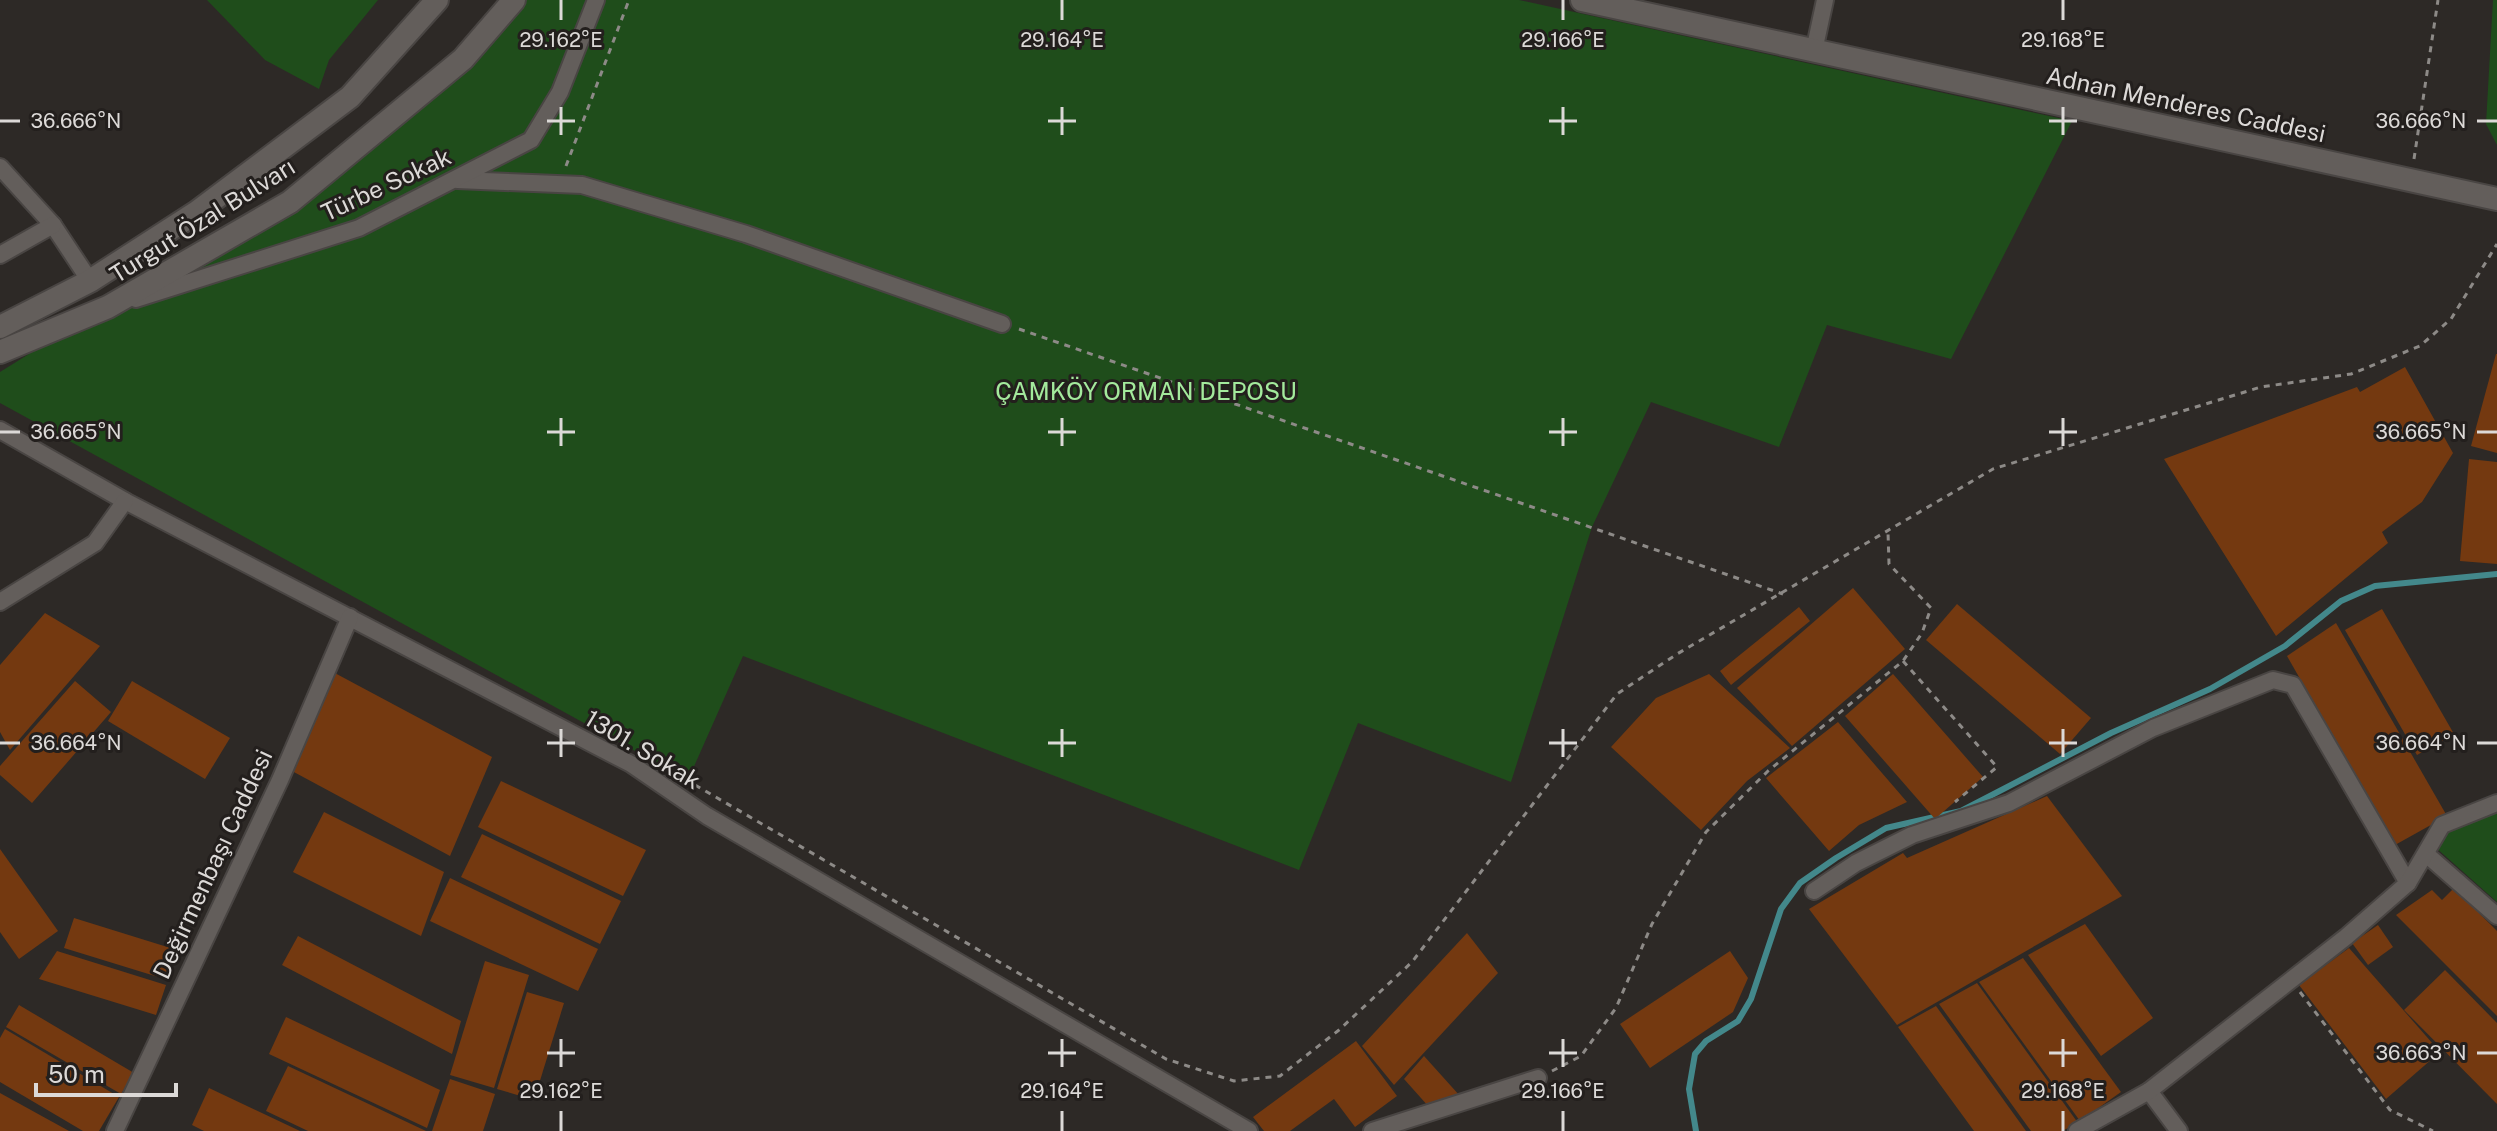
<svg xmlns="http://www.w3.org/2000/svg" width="2497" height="1131" font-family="'Public Sans',sans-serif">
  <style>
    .green { fill: #1f4d1b }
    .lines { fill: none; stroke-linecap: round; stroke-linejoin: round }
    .stream { stroke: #43888b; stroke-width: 6 }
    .building { fill: #743910 }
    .street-casing { stroke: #494543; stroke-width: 20 }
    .secondary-casing { stroke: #494543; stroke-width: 26 }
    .path { stroke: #8d8a87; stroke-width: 3; stroke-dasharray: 6 6; stroke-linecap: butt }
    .street { stroke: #635e5b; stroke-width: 16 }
    .secondary { stroke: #635e5b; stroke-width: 22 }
    .ticks { fill: none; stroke: #dcd9d7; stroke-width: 3 }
    .labels { text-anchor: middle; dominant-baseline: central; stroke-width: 6; stroke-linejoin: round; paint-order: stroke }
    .street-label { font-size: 24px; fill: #dcd9d7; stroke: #231f1d }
    .park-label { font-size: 24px; fill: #a3ea9c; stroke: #231f1d }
    .ticks-label { font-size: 20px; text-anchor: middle; fill: #dcd9d7; stroke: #231f1d; stroke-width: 6; stroke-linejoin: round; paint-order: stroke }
  </style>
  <rect width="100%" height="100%" fill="#2d2926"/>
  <g class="green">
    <polygon points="207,0 378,0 329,60 319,89 265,60"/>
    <polygon points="511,0 1519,0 2072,121 1951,359 1827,325 1779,447 1651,402 1592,527 1511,782 1358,723 1299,870 743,656 688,780 0,403 0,372 415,114"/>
    <polygon points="2493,0 2497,0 2497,145 2486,124"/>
    <polygon points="2497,809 2497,902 2434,846 2447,829"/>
  </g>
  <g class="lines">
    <polyline class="stream" points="1696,1131 1689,1089 1695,1054 1706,1041 1738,1021 1751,999 1781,909 1800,883 1836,858 1886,828 1961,811 2111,733 2210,689 2285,646 2341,601 2375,586 2497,574"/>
  </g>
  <g class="building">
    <polygon points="2496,354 2497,354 2497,453 2471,446"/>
    <polygon points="2405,367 2453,453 2422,502 2382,532 2388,543 2276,636 2164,459 2357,387 2360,392"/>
    <polygon points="2469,459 2497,462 2497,564 2460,561"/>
    <polygon points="1853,588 1905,649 1792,746 1737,688"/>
    <polygon points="1957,604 2091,718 2060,754 1926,640"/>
    <polygon points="1799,607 1810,621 1731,685 1720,671"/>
    <polygon points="2382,609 2454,734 2417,755 2345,630"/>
    <polygon points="45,613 100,646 10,750 0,732 0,665"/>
    <polygon points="2336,623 2447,816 2395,845 2287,656"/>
    <polygon points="331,671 492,757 450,856 292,771"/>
    <polygon points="1709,674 1790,748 1747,781 1701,830 1611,747 1656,698"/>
    <polygon points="1893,674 1983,777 1935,819 1845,716"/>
    <polygon points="75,681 111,712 32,803 0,775 0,766"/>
    <polygon points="132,681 230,738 205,779 108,721"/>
    <polygon points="1838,722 1907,802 1859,825 1829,851 1766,778"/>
    <polygon points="501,781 646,850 623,896 478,827"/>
    <polygon points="2047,796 2122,896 1897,1025 1809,909 1903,853 1907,858"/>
    <polygon points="324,812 444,872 421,936 293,872"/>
    <polygon points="482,834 621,901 600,944 461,877"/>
    <polygon points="0,849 58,931 19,959 0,932"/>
    <polygon points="450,878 598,949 578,991 430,921"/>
    <polygon points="2454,888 2497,931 2497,1016 2396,915 2432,890 2442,900"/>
    <polygon points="74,918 177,950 168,980 64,948"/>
    <polygon points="2085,924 2153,1018 2101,1056 2028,955"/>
    <polygon points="2378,925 2393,947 2368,965 2352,943"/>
    <polygon points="1467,933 1498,973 1394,1085 1362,1046"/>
    <polygon points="298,936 461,1021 452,1054 282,965"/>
    <polygon points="2349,948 2440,1052 2386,1099 2299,985"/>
    <polygon points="57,951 166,985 156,1015 39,979"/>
    <polygon points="1730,951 1748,978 1733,1012 1650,1068 1620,1024"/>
    <polygon points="2023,958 2121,1092 2080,1121 1979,982"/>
    <polygon points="485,961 529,975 494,1088 450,1075"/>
    <polygon points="2445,970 2497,1023 2497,1104 2404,1010"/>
    <polygon points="1977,983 2078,1123 2062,1131 2031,1131 1939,1004"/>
    <polygon points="527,992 564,1003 534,1100 497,1089"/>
    <polygon points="19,1005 134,1073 121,1094 6,1027"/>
    <polygon points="1936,1006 2026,1131 1974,1131 1898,1027"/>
    <polygon points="286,1017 440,1090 427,1128 269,1054"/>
    <polygon points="5,1029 119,1097 99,1131 83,1131 0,1082 0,1038"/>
    <polygon points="1356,1041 1397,1096 1355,1127 1334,1099 1290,1131 1264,1131 1253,1117"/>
    <polygon points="1424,1056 1460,1096 1429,1107 1404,1079"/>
    <polygon points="288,1066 426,1131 308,1131 266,1111"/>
    <polygon points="450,1079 495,1094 483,1131 432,1131"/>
    <polygon points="209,1088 300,1131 204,1131 192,1125"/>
    <polygon points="0,1093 69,1131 0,1131"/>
  </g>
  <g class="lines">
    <g class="street-casing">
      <g id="street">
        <polyline points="1814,51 1825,0"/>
        <polyline points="0,167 53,225 90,281"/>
        <polyline points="457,180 582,185 746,234 1002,324"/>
        <polyline points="0,255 53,225"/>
        <polyline points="136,299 359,228 531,140 560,92 596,0"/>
        <polyline points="0,430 125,501 631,764 707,816 1249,1131"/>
        <polyline points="0,602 95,543 125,501"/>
        <polyline points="2426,854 2497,916"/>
        <polyline points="1814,891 1856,863 1912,835 2009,803 2153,728 2273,680 2293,685 2408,883"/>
        <polyline points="2149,1091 2179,1131"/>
        <polyline points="115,1131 280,780 350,617"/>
        <polyline points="1372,1131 1538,1078"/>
        <polyline points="2077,1131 2149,1091 2346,937 2408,883 2442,825 2497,803"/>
      </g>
    </g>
    <g class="secondary-casing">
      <g id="secondary">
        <polyline points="1582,0 2497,199"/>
        <polyline points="0,327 90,281 197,212 350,97 437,0"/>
        <polyline points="0,352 108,307 290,202 463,59 514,0"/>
      </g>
    </g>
    <g class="path">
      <polyline points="2414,159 2438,0"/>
      <polyline points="566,166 629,0"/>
      <polyline points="1019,329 1783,594"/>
      <polyline points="1903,661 1997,767 1955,802"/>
      <polyline points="695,785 1166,1059 1234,1081 1280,1076 1339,1030 1412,962 1617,694 1677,654 1993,469 2261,387 2351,374 2420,346 2451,319 2497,244"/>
      <polyline points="2300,992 2390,1110 2433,1131"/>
      <polyline points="1552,1071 1581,1056 1616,1008 1652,924 1706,832 1768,771 1903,661 1922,633 1931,608 1889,564 1888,532"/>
    </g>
    <use href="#street" class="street"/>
    <use href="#secondary" class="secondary"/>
  </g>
  <path class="ticks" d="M561,0V20M1062,0V20M1563,0V20M2063,0V20M561,107V135M1062,107V135M1563,107V135M2063,107V135M0,121H20M547,121H575M1048,121H1076M1549,121H1577M2049,121H2077M2477,121H2497M561,418V446M1062,418V446M1563,418V446M2063,418V446M0,432H20M547,432H575M1048,432H1076M1549,432H1577M2049,432H2077M2477,432H2497M561,729V757M1062,729V757M1563,729V757M2063,729V757M0,743H20M547,743H575M1048,743H1076M1549,743H1577M2049,743H2077M2477,743H2497M561,1039V1067M1062,1039V1067M1563,1039V1067M2063,1039V1067M547,1053H575M1048,1053H1076M1549,1053H1577M2049,1053H2077M2477,1053H2497M561,1111V1131M1062,1111V1131M1563,1111V1131M2063,1111V1131"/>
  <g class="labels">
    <g class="street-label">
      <text transform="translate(2186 104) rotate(12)">Adnan Menderes Caddesi</text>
      <text transform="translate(386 184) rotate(-25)">Türbe Sokak</text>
      <text transform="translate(202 220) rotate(-32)">Turgut Özal Bulvarı</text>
      <text transform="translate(643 749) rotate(31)">1301. Sokak</text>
      <text transform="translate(212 864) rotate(-65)">Değirmenbaşı Caddesi</text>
    </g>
    <g class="park-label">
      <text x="1146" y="391">ÇAMKÖY ORMAN DEPOSU</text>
    </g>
  </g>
  <g class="ticks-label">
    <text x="561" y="47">29.162°E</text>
    <text x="1062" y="47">29.164°E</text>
    <text x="1563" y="47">29.166°E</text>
    <text x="2063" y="47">29.168°E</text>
    <text x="76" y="128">36.666°N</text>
    <text x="2421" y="128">36.666°N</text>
    <text x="76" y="439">36.665°N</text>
    <text x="2421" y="439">36.665°N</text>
    <text x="76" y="750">36.664°N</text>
    <text x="2421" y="750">36.664°N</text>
    <text x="2421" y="1060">36.663°N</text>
    <text x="561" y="1098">29.162°E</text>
    <text x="1062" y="1098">29.164°E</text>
    <text x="1563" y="1098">29.166°E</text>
    <text x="2063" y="1098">29.168°E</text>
  </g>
  <path d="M36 1083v12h140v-12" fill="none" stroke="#dcd9d7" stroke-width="4"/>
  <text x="48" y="1083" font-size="24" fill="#dcd9d7" stroke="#231f1d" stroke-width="6" paint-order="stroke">50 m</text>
</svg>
